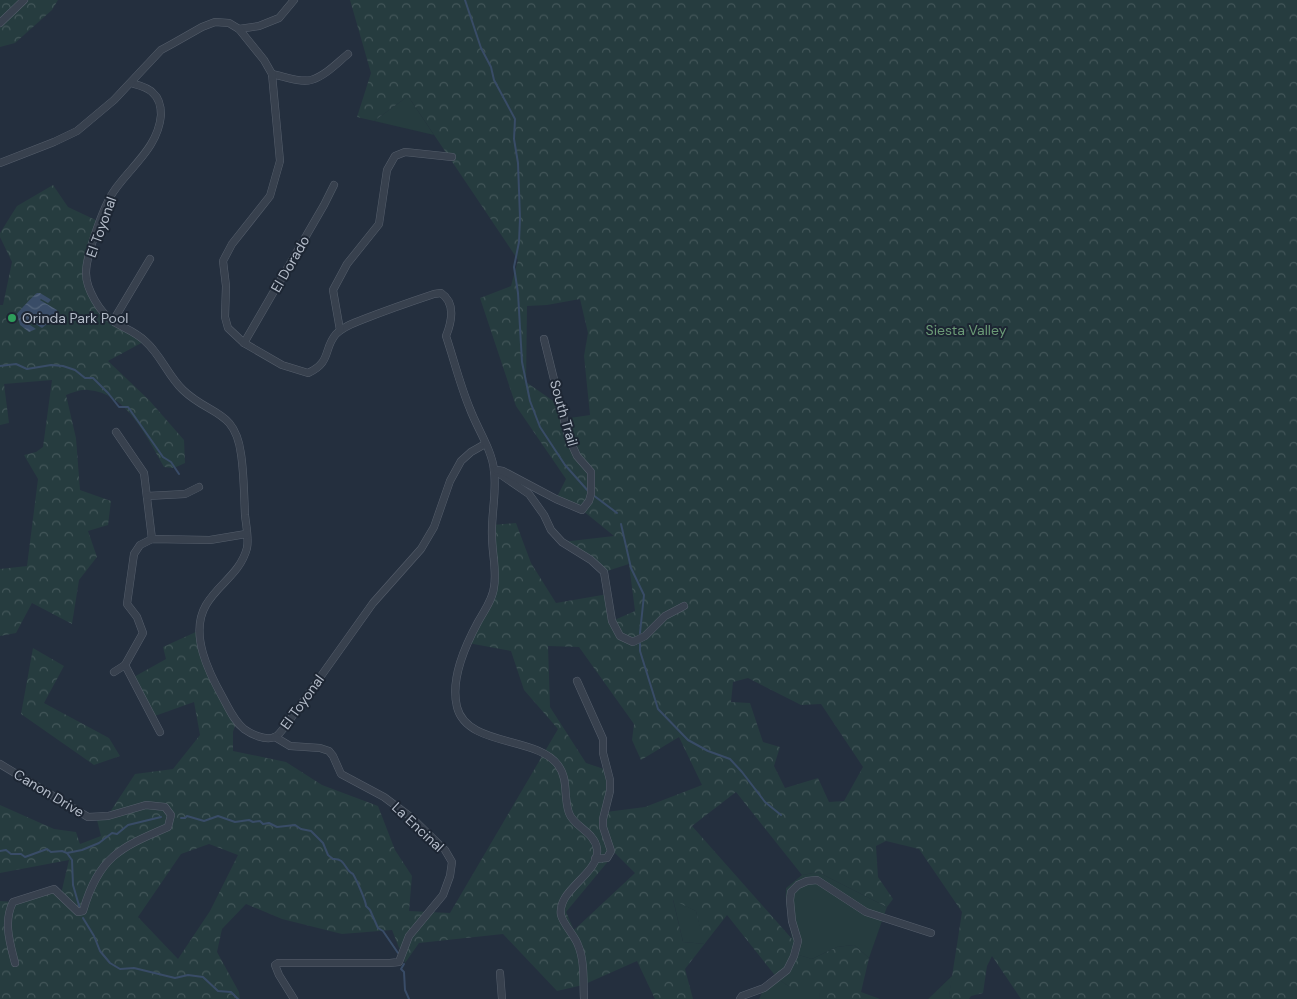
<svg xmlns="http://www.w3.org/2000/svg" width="1297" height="999" font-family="'DM Sans',sans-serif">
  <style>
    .grass { fill: #263c3f }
    .forest { fill: url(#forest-crowns); fill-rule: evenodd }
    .water { fill: url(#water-waves) }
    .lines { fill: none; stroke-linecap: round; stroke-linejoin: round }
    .stream { stroke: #394c67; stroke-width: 2 }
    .street-casing { stroke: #565f6c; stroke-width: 8 }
    .street { stroke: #38414e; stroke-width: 7 }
    .leisure-dot { fill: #2e9e5b; stroke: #1d2633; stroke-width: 2 }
    .labels { text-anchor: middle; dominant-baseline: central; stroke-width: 4; stroke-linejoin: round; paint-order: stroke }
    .street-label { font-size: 14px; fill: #b4bcc9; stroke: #1d2633 }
    .poi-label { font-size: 14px; fill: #b4bcc9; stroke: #1d2633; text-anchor: start }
    .park-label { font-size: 14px; fill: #6b9a76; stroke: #1d2633 }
  </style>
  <defs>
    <pattern id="forest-crowns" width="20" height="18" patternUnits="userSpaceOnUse" patternTransform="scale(1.25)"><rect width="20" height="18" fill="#263c3f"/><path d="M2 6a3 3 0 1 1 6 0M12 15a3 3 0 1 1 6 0" fill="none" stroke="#435659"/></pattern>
    <pattern id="water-waves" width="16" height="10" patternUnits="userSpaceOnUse" patternTransform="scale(1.25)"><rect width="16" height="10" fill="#394c67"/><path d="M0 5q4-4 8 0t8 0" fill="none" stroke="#53647b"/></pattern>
  </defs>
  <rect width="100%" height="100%" fill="#242f3e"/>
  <g class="grass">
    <polygon points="408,96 434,135 374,121"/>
    <path d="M818,872L887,907L869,958L854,945L837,947L812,959L792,953C794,931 784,910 786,888L802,875Z"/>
    <polygon points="673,899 696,911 705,944 683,942"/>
    <polygon points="953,975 949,996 952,999 928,999"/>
    <polygon points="777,978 790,987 821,987 819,999 759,999 764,988"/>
  </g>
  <g class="forest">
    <polygon points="0,0 58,0 52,10 15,43 0,47"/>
    <path d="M350,0H1297V999H1021L992,956L987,966L983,993L971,996L969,999H952L949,996L962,912L919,849L886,841L876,846L878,877L893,899L887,907L818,872L802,875L736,792L692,826L793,940L792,953L812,959L837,947L854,945L869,958L861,992L880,999H819L820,988L790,987L777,978L727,915L685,969L693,999H655L637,961L583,985L557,991L503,934L419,943L405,963L392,930L342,934L282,919L246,904L222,929L217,952L239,992L240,999H0V901L13,902L45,892L61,894L69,860L0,873V805L54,829L76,832L80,844L101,836L96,816L108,815L135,774L173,769L200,735L194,702L152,717L132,678L166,659L163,647L200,630L204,654L236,722L233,732V751L286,762L322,785L378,806L395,850L412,876L409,911L450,913L558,729L524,690L511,651L468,643L493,591L492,525L516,523L531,563L556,603L608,594L612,621L635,611L629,564L604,572L562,542L614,536L582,510L556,499L566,479L516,406L480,298L511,286L518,260L408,96L374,121L357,117L371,73ZM580,299L588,333L584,356L590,415L563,419L559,405L526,382L527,306L547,305ZM548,646L579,647L634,724L632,740L641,760L679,737L702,785L645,807L606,812L611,790L604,769L586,763L550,707ZM748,678L801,705L821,704L863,767L844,801L829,802L818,778L785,788L774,766L780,747L763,742L750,703L731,702L733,682ZM209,844L238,855L210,911L178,959L138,917L181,854ZM615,853L635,873L574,930L566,912ZM673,900L696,911L704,944L683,942Z"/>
    <path d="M53,185L68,207L100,222L89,255L87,280L106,316L145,341L108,361L149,400L184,440L185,463L174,468L164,467C148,439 126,392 88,390C81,389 72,393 66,395L76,438L80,490L111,501L108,525L88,531L97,557L79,580L72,624L32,603L16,633L0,636V569L27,566L38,479L24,455L36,452L43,447L52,380L4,384L9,423L0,425V305H3L12,262L0,237V233L17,206Z"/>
    <polygon points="33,648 64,666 44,703 109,738 120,756 94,765 21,714"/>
  </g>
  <path class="water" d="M37,293H40L50,299L51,300L48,303L41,299L40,300L57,310L56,317L42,328L29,320L27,323L36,329L29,332L20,325L17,314C18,312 35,294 37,293Z"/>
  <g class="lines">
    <g class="stream">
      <polyline points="465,0 481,48 491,67 494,80 515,119 514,139 518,163 520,218 519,242 514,267 518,293 522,362 530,401 540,427 565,465 589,492"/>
      <polyline points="0,366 16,364 27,369 51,365 63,366 75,370 85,378 93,378 108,393 119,407 128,407 163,457 171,462 179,474"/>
      <polyline points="593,495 617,513"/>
      <polyline points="621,524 631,568 644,595 640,633"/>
      <polyline points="640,644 640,651 658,709 688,740 708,751 730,759 742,772 765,802 781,815"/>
      <path d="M181,818H185L187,816L204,821L218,816L235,822L249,820L253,822L260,821L263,824L269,823L277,827L295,825L301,829L311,831L323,843L328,855L333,859C346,858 344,870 353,874C356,879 366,901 366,906L370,910L378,928L383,931L398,953"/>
      <polyline points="0,851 6,850 11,854 21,854 25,857 47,849 51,852 62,851 67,853 82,850 99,843 112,833 117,834 128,825 161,817"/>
      <polyline points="67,853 72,860 73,885 80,909"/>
      <polyline points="83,918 94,936 100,951 110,963 120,969 134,968 175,978 188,975 203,977 218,991 231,992 238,999"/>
      <polyline points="404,964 401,969 404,972 405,990 409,999"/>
    </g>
    <g class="street-casing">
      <g id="street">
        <polyline points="0,23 24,0"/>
        <polyline points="239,29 259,26 279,18 294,0"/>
        <path d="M272,74C283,76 300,83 311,80C325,76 337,63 348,54"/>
        <path d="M131,83C138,85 148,87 153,93C160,99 161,107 161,115C158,148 131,166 114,191C104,205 86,255 86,273C86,289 100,313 114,322C124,328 136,332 145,341C161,355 168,376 183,390C210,416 235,409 241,454C244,474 244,495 245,515C246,525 249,538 247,548C240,574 218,584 206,605C189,634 209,673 223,698C229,709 234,721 244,729C251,734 265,741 275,737C278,736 281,731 284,728L373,603L421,549L434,527L450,481L461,461L471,452L485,444"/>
        <path d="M0,163L54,142L77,131L114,100L161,50L172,44L202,27L215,22L229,23L239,29L264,60L272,74L280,161L270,196L232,244L223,261L226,286L225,317L228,328L244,343L282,365L308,373C332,362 323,349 336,334C344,326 354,323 364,319C387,310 410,302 434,294L441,293C456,303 452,321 446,336C454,360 460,385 470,409C477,428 492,450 494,470C497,492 491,515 492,536C492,553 497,571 494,587C493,599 484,611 478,622C465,646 450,679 457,707C467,747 537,736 558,765C569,780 563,796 569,813C574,827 595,832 597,849C600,874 557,889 561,915C563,924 575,936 578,945C585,961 583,982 584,999"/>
        <polyline points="113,321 150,259"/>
        <polyline points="340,330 333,290 347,264 379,224 387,170 395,156 405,152 452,157"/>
        <polyline points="244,343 324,205 334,185"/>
        <polyline points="116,432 144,473 152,539"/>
        <polyline points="494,470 529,494 544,515 551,530 562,542 591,560 604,572 612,621 620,636 633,642 645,636 665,616 684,606"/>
        <polyline points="497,470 503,471 556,499 582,510 589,501 591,494 591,472 577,456 568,436 544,339"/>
        <polyline points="147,496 185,494 199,487"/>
        <polyline points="125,665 160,732"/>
        <polyline points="114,672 125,665 143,633 137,617 127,604 134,554 140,545 152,539 210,540 246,534"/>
        <polyline points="577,681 603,739 603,753 610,780 610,791 603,819 603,827 611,851 607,858 595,859"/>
        <polyline points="275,737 290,746 320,748 329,751 333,756 341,774 384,797 412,818 445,850 452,862 450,876 443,895 409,936 399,962 390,963 278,963 275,965 279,975 294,999"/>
        <path d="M0,764L88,817L108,816L146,805L165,807L171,815L168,827C119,848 99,857 83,911L78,912L54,889L13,902C3,922 10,943 15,963"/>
        <polyline points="500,973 502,999"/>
        <polyline points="740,999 742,996 764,988 787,970 794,956 798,941 792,921 790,900 791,892 798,885 807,881 817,880 866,912 931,933"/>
      </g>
    </g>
    <use href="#street" class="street"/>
  </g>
  <circle class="leisure-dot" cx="12" cy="318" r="5"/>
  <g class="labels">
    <g class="street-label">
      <text transform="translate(101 227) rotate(-70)">El Toyonal</text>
      <text transform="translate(290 264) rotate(-60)">El Dorado</text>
      <text transform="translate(564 413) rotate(74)">South Trail</text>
      <text transform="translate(302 702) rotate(-54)">El Toyonal</text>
      <text transform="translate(49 793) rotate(31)">Canon Drive</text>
      <text transform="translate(418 827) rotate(43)">La Encinal</text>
    </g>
    <g class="poi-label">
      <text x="22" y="318">Orinda Park Pool</text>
    </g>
    <g class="park-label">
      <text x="966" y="330">Siesta Valley</text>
    </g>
  </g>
</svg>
